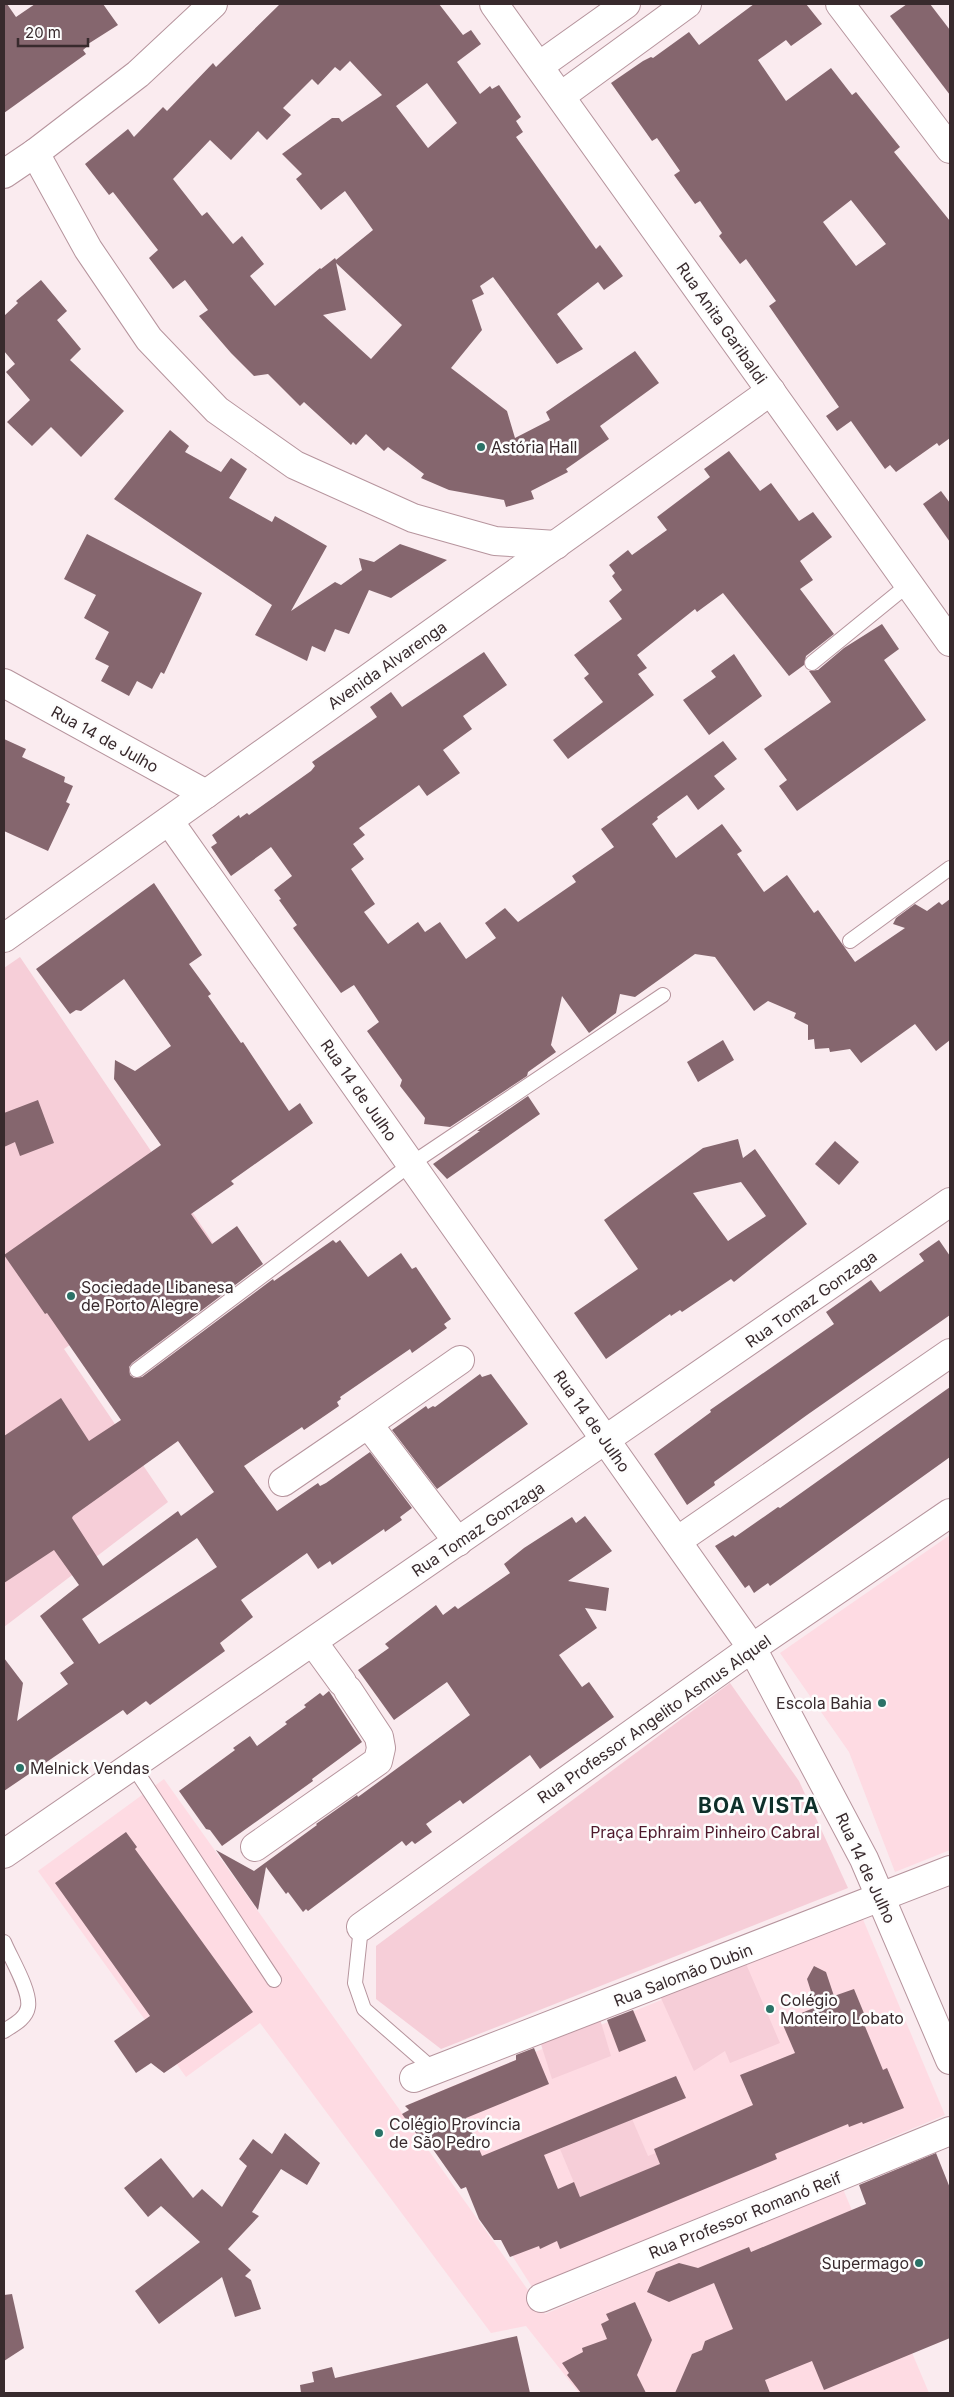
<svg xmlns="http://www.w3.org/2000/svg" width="954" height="2397" font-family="Inter,sans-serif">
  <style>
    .built { fill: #fedbe3 }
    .green { fill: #f6ced8 }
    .building { fill: #85666e; fill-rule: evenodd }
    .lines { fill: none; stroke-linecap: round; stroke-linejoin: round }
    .lane-casing { stroke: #b6949d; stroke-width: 16 }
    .street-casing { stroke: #b6949d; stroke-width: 30 }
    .secondary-casing { stroke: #b6949d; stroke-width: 30 }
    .lane { stroke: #fff; stroke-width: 14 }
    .street { stroke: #fff; stroke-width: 28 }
    .secondary { stroke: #fff; stroke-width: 28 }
    .poi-dot { fill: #2b7267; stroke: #fdfdfd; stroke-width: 2 }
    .labels { text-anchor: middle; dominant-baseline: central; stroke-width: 5; stroke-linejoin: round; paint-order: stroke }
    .street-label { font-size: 16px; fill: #382a2d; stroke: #fdfdfd }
    .poi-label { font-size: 16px; fill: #382a2d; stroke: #fdfdfd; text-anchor: start }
    .park-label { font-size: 16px; fill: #4e182b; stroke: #fdfdfd }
    .district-label { font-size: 21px; font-weight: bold; letter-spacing: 1px; fill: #0e2f2a; stroke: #fdfdfd }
  </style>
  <rect width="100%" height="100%" fill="#faebef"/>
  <g class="built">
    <polygon points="950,1535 950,1850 895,1872 849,1752 780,1653"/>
    <polygon points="164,1779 545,2314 843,2189 929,2393 579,2393 526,2326 491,2333 260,2023 186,2077 38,1871"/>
    <polygon points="862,1917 945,2115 532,2287 414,2102"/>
  </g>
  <g class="green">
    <polygon points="20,957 213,1243 64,1349 168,1502 4,1627 4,968"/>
    <polygon points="730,1683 799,1781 848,1888 441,2049 376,1999 376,1946"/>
    <polygon points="744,1959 780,2043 730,2063 725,2051 694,2071 660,1996"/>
    <polygon points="600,2019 611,2056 552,2079 539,2038"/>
    <polygon points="632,2119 648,2156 656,2153 661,2164 580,2197 560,2149"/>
  </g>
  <g class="building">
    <polygon points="4,4 7,4 16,17 35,4 103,4 118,25 88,44 89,45 83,50 86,54 4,113"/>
    <path d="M280,4H439L463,35L471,30L481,44L457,62L480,94L490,86L492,89L499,85L521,117L516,121L523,132L516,137L596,249L600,245L623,276L604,290L598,282L557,314L583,349L557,364L493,277L480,286L484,294L472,300L482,330L451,368L507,411L515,438L550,420L546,412L635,351L659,383L600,426L609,439L566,469L568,472L531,491L534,499L506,507L504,500L449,490L421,478L424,474L388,447L384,451L366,434L356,445L353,442L351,445L304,402L300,406L268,374L254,376L231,353L199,316L208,310L185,280L173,289L149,258L158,250L113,192L109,195L85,164L128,129L134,137L163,107L167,111L213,63L216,67ZM350,61L382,95L342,122L339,118H332L282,154L302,174L296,179L321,210L345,191L373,230L336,260L335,258L321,269L320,268L275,306L250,276L264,264L242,236L233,244L207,212L202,216L173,179L210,140L231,160L258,131L267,140L291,115L283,108L312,79L318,85L335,67L340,71ZM427,83L457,123L428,148L396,106ZM336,263L402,325L371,359L323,315L346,310Z"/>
    <path d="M754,4H806L822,24L791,46L786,40L758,60L786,101L831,68L852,95L856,92L900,147L894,152L950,221V438L939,446L937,443L896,472L890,465L885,469L851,421L837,431L826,416L839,407L769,306L776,301L746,259L740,264L719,236L722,233L700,201L695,204L674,175L680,171L657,138L652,141L611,83L643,61L651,57L653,58L689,32L699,45ZM851,200L886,244L856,266L823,222Z"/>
    <polygon points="907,4 930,4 950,30 950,95 890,16"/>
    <polygon points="41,280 67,311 57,320 81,349 70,360 124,411 81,457 51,427 32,446 7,422 30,400 6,372 15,364 4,351 4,316 18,303 16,301"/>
    <polygon points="170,430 189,446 185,452 221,472 231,458 247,469 229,498 272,522 275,516 327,546 291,611 335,582 341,585 362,570 359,558 374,562 400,544 447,560 391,598 369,590 349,634 335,629 325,652 312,646 307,661 255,635 272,605 114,499"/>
    <polygon points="729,451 760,491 771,483 799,521 813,512 832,537 800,561 813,580 800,589 834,634 806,656 804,665 789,676 723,593 697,612 695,609 637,655 647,668 638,674 654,695 568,759 553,740 603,702 584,678 589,674 574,655 622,619 609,601 622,590 612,576 615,573 609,565 628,550 632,555 667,530 657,517 710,477 704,469"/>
    <polygon points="941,491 950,503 950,542 923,504"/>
    <polygon points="87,534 202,593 164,674 161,672 152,689 137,681 129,696 101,681 109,666 95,659 109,632 84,618 96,595 64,579"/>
    <polygon points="882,624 899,649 884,660 926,720 797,811 779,786 787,780 764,749 831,702 809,671 818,670 844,648"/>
    <polygon points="484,652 507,685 463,716 472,729 443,750 460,773 427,796 419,785 359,828 365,835 353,844 364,859 351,869 375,904 364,912 388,944 418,922 425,932 440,922 466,959 496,938 485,923 505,908 518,922 576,882 572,876 614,847 601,829 723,741 737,759 714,776 725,789 698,810 687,795 657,817 658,819 652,824 676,858 722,824 742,851 737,854 764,892 787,875 814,913 818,910 855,962 905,928 893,924 896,918 915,904 927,911 939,902 942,905 950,899 950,1040 936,1051 915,1024 861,1063 850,1049 830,1052 829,1048 815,1049 814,1039 808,1040 808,1025 794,1018 796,1013 768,1001 754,1011 715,957 695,954 635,997 620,994 616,1013 589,1033 562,996 551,1045 556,1052 528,1072 527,1076 450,1127 424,1124 425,1118 400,1086 402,1080 367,1031 379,1022 354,985 341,993 293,928 297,925 279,900 281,899 274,890 292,876 271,847 231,876 211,847 217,843 212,835 239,815 240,818 247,813 249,815 311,771 315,766 312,762 377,717 370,707 391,692 402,707"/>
    <polygon points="734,654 762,696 709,735 683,700 716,677 711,671"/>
    <polygon points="4,739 26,749 22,757 65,777 64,782 73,786 66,802 70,804 48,851 4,831"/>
    <path d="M154,883L202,955L189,964L211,994L208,996L241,1043L243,1042L289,1111L300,1103L313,1123L231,1181L234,1184L191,1214L212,1244L237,1226L263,1264L132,1363L129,1367L130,1375L134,1378L142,1377L273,1279L274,1281L333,1240L336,1243L340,1240L368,1277L401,1253L412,1269L416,1267L451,1319L444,1324L447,1328L412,1353L410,1349L340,1397L341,1399L337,1402L339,1406L304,1430L302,1427L244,1466L277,1511L318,1483L320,1486L326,1483L370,1452L412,1508L400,1517L402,1520L385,1532L384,1529L332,1565L330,1561L318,1569L307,1553L241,1600L253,1617L220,1643L225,1651L150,1705L146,1701L127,1715L123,1710L4,1791V1658L23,1683L17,1721L68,1684L60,1673L74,1663L40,1616L79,1585L54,1550L4,1583V1436L61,1398L89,1441L121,1420L47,1313L45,1314L4,1255L161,1145L114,1079L115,1060L135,1071L171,1046L124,979L81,1011L76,1010L70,1014L36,969ZM178,1441L214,1492L181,1516L178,1511L103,1566L72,1518L73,1516ZM197,1538L217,1567L99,1644L82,1619Z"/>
    <polygon points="723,1040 734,1060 698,1082 687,1062"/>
    <polygon points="528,1096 540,1114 447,1179 433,1164 480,1131 477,1131"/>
    <polygon points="38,1100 54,1143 20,1156 15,1142 4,1147 4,1113"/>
    <path d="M738,1139L743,1158L755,1149L807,1224L734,1282L731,1279L682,1312L680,1310L671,1316L670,1314L606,1359L574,1313L638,1269L604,1220L703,1148ZM741,1182L766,1216L728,1241L693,1193Z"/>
    <polygon points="835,1141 859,1162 839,1185 815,1164"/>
    <polygon points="939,1240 950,1256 950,1315 807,1415 714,1482 715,1485 687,1505 654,1454 711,1412 710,1410 834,1324 826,1312 871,1280 880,1292 924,1261 919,1254"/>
    <polygon points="480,1374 482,1377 491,1374 528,1424 437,1489 392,1430 426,1406 428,1409 433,1406 435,1407"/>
    <polygon points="950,1387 950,1457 770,1586 768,1583 754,1593 749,1585 745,1588 715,1546 733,1535 735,1537 778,1507 780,1508"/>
    <polygon points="585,1516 612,1551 568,1581 609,1588 606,1611 585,1608 597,1628 559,1655 582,1687 589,1682 614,1717 540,1769 530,1755 463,1804 460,1800 426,1824 432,1832 415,1844 412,1841 406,1846 402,1841 308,1911 306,1909 303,1912 288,1892 286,1894 266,1867 258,1910 216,1850 254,1871 317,1825 316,1824 357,1795 358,1797 470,1715 447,1682 394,1720 358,1670 389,1648 385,1644 436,1605 443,1615 455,1606 458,1609 510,1573 504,1564 524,1548 572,1517 576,1523"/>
    <polygon points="329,1691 362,1742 312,1779 313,1781 222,1846 210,1830 206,1829 179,1791 235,1750 233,1748 250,1736 257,1746 287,1724 285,1722 306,1707 304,1705 320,1693 323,1696"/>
    <polygon points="126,1832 137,1847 135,1849 253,2012 164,2073 151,2063 136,2073 114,2041 150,2016 55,1883"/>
    <polygon points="814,1966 826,1972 834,1996 854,1989 868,2023 864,2024 883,2070 887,2068 904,2108 863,2124 862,2122 849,2127 848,2124 775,2154 777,2159 560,2249 557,2241 540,2249 539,2246 510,2257 501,2240 494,2240 479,2219 466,2187 461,2189 430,2145 426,2147 402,2114 409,2110 405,2106 516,2060 516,2055 534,2048 549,2084 466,2118 482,2156 676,2076 686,2098 544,2155 558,2189 574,2182 580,2197 660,2164 654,2149 753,2105 740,2075 795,2053 783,2025 794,2020 792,2017 816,2007 807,1979"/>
    <polygon points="633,2010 646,2041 619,2052 607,2020"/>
    <polygon points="285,2133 320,2163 307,2185 281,2169 252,2212 259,2216 228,2249 251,2270 245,2276 251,2280 261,2309 235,2317 222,2277 159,2324 135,2291 200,2242 161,2206 148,2217 124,2188 161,2158 193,2198 202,2189 222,2207 247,2166 239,2159 253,2139 272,2154"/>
    <polygon points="936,2153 950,2188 950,2338 824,2390 812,2361 765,2380 770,2393 675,2393 692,2354 702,2350 705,2341 733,2329 714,2283 669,2302 647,2292 656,2272 679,2263 698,2268 749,2247 751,2252 866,2204 859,2185"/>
    <polygon points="12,2294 24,2348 4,2361 4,2295"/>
    <polygon points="635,2302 652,2340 637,2375 646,2393 581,2393 567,2375 569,2373 562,2363 583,2352 582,2348 607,2339 601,2324 609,2320 606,2314"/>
    <polygon points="517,2336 530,2393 301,2393 300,2385 314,2382 312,2372 332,2367 335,2378"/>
  </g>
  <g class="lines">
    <g class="lane-casing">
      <g id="lane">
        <polyline points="812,663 909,584"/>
        <polyline points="850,941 950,868"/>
        <polyline points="137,1370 411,1164 663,995"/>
        <polyline points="133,1766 274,1980"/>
        <polyline points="361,1927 355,1983 364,2009 435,2071"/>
        <path d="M4,1942C10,1957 31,1991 28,2007C26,2019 13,2025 4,2031"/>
      </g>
    </g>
    <g class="street-casing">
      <g id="street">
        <polyline points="840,4 950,149"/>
        <polyline points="35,153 88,249 149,339 217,410 295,465 413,518 495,541 556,545"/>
        <polyline points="4,174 35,153 138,74 213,4"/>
        <polyline points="4,683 206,794"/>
        <polyline points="169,821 752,1648 864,1859 950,2060"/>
        <polyline points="368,1424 460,1360"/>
        <polyline points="283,1482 368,1424 458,1542"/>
        <polyline points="677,1541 950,1353"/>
        <polyline points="313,1642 342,1682"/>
        <polyline points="255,1847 378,1761 381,1748 379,1737 348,1690"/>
        <polyline points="361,1927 752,1648 950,1513"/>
        <polyline points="414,2078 950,1870"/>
        <polyline points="541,2298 950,2131"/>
      </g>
    </g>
    <g class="secondary-casing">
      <g id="secondary">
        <polyline points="494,4 950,642"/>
        <polyline points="539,66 626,4"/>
        <polyline points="561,96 687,4"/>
        <polyline points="4,938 771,391"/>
        <polyline points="4,1854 950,1202"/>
      </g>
    </g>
    <use href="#lane" class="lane"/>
    <use href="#street" class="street"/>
    <use href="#secondary" class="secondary"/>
  </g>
  <g class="poi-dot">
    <circle cx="481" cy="447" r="5"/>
    <circle cx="71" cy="1296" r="5"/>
    <circle cx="882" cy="1703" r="5"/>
    <circle cx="20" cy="1768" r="5"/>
    <circle cx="770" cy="2009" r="5"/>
    <circle cx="379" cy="2133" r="5"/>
    <circle cx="919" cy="2263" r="5"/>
  </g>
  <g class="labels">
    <g class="street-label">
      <text transform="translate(722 323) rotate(55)">Rua Anita Garibaldi</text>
      <text transform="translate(387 665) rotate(-35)">Avenida Alvarenga</text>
      <text transform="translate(105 739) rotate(29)">Rua 14 de Julho</text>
      <text transform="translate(359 1090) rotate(55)">Rua 14 de Julho</text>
      <text transform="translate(811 1299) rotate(-35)">Rua Tomaz Gonzaga</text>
      <text transform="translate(592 1421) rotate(55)">Rua 14 de Julho</text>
      <text transform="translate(478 1529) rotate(-34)">Rua Tomaz Gonzaga</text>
      <text transform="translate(654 1719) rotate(-35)">Rua Professor Angelito Asmus Alquel</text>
      <text transform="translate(866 1868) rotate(65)">Rua 14 de Julho</text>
      <text transform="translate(683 1975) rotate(-21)">Rua Salomão Dubin</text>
      <text transform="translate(745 2215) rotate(-22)">Rua Professor Romanó Reif</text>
    </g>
    <g class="poi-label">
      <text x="491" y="447">Astória Hall</text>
      <text x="81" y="1287">Sociedade Libanesa<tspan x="81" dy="18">de Porto Alegre</tspan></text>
      <text x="872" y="1703" text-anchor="end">Escola Bahia</text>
      <text x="30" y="1768">Melnick Vendas</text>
      <text x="780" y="2000">Colégio<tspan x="780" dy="18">Monteiro Lobato</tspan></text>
      <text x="389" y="2124">Colégio Província<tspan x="389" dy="18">de São Pedro</tspan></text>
      <text x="909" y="2263" text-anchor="end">Supermago</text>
    </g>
    <g class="park-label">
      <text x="705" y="1832">Praça Ephraim Pinheiro Cabral</text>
    </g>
    <g class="district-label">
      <text x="759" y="1805">BOA VISTA</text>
    </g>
  </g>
  <rect width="954" height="2397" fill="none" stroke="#382a2d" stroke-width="10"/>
  <path d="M18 38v8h70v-8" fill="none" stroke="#382a2d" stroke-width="2.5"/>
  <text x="25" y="38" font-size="15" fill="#382a2d" stroke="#fdfdfd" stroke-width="4" paint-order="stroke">20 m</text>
</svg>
